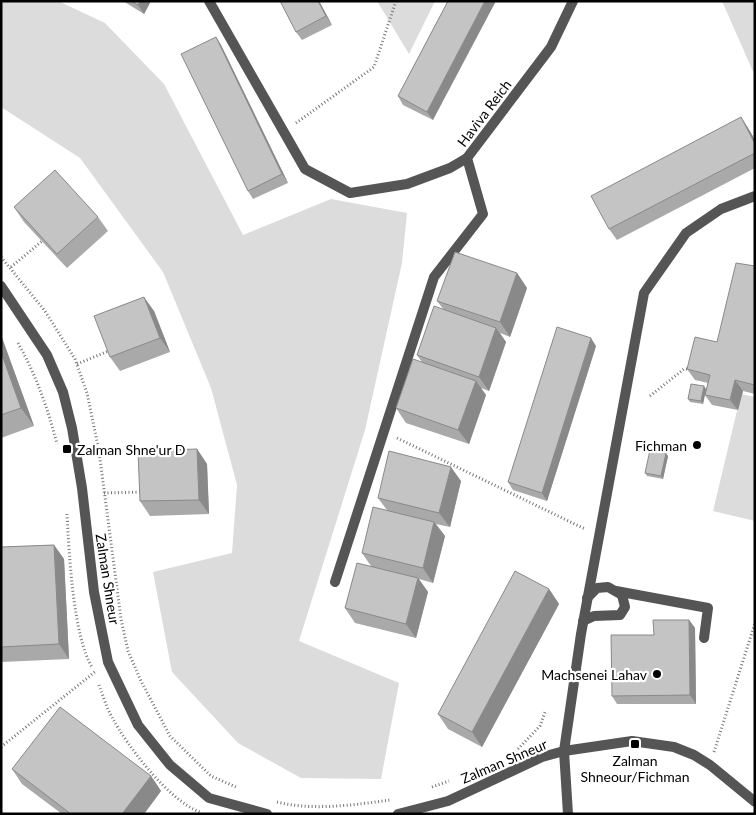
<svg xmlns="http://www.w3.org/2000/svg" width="756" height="815" font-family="Lato,sans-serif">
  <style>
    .green { fill: #dcdcdc }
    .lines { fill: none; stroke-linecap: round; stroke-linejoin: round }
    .path { stroke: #777; stroke-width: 3; stroke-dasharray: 1 2.5; stroke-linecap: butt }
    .lane { stroke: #555; stroke-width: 10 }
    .street { stroke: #555; stroke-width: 10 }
    .wall { fill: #a9a9a9 }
    .shaded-wall { fill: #898989 }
    .building { fill: #c4c4c4; stroke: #898989 }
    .poi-dot { fill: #000; stroke: #fff; stroke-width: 2 }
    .labels { text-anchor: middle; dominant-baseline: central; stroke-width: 4.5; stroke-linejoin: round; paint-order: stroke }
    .street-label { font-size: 14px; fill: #000; stroke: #fff }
    .poi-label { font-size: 14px; fill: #000; stroke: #fff; text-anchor: end }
  </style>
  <rect width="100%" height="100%" fill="#fff"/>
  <g class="green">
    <polygon points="1,1 58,1 105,23 164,84 243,235 331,199 407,213 402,263 365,430 299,641 399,683 381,779 301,778 238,743 172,672 153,572 232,553 237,485 211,388 163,272 80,158 1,107"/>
    <polygon points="377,1 435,1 409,54"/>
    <polygon points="722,1 755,1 755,76"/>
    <polygon points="741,394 755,397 755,521 713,511"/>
  </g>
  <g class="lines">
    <g class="path">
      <polyline points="296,123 374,67 396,1"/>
      <polyline points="1,257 45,311 75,359 87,393 99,451 121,619 128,651 141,681 170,736 211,776 236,787"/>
      <polyline points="11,267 42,241"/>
      <path d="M18,343C36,375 48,409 57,444"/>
      <polyline points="77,364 111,350"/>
      <polyline points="650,396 684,369 689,369"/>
      <polyline points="397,438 585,529"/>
      <polyline points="104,493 143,492"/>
      <path d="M67,514C69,552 73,636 92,667"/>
      <path d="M99,685C103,695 106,707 112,717C127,746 169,801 200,812"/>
      <polyline points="1,747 96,671"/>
      <polyline points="518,749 540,726 545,712"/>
      <polyline points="714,752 755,623"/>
      <polyline points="432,787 449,781"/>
      <path d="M277,802C313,811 354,805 390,800"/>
    </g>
    <g class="lane">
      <polyline points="616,591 708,608 704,638"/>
      <polyline points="583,621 594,616 620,615 625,607 622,595 608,587 597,588 587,598"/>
    </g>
    <g class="street">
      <polyline points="209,1 305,169 350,193 407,184 450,168 467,158 551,47 573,1"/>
      <polyline points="1,286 47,355 63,392 72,428 82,488 94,592 108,662 138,725 170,765 209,798 267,814"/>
      <polyline points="335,582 434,277 483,214 467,158"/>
      <polyline points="398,814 448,801 542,757 564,751 632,741 674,747 694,755 710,765 755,802"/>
      <polyline points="568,814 564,751 581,634 644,293 686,233 721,209 755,196"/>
    </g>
  </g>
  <g class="wall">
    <polygon points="123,1 151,1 144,14"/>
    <polygon points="319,1 332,25 302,40 296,32"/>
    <polygon points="448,1 433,120 403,105 398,96"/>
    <polygon points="216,37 221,45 288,183 253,199 248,191"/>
    <polygon points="741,117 748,128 755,140 755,168 617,240 609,229"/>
    <polygon points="14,207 98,217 108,231 67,268 24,222"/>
    <polygon points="755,266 755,394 743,391 738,410 712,405 705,395 703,404 690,402 688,399 706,389 708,383 695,380 687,369 717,342"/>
    <polygon points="517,273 527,288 510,337 500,333 506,342 489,391 481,388 486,395 469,444 406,423 396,408 422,362 417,355 444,310 437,301"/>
    <polygon points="154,311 170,352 120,371 110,357"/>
    <polygon points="1,335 34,426 1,438"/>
    <polygon points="596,346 547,501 513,490 508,482"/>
    <polygon points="197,449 207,464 209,514 150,516 140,501"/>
    <polygon points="668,456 663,479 647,476 645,473"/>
    <polygon points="461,481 450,527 436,524 445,536 433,583 419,579 428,592 416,638 355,623 345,608 371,566 362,553 387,510 378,498"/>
    <polygon points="54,545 64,559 69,659 1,662 1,547"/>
    <polygon points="549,589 559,604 482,747 448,729 438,714"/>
    <polygon points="689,620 695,628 696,704 617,704 612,696"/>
    <polygon points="12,769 151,776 161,791 144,814 62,814 22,784"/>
  </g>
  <g class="shaded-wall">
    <polygon points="140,1 151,1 144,14 138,5"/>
    <polygon points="318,1 319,1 332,25 326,16"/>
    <polygon points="485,1 496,1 433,120 427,112"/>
    <polygon points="216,37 221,45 288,183 282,174"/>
    <polygon points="741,117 748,128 755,140 755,144"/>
    <polygon points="517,273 527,288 510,337 500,322"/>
    <polygon points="144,297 154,311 170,352 160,338"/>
    <polygon points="496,328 506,342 489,391 479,377"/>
    <polygon points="1,335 34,426 21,408 1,352"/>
    <polygon points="591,338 596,346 547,501 542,493"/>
    <polygon points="735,380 743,391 738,410 730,400"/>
    <polygon points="476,381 486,395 469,444 458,430"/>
    <polygon points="704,386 706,389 703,404 701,401"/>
    <polygon points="197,449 207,464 209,514 199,500"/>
    <polygon points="666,453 668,456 663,479 661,476"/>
    <polygon points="451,467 461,481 450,527 439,513"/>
    <polygon points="434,522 445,536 433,583 423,568"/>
    <polygon points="54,545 64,559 69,659 59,644"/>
    <polygon points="418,578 428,592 416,638 406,624"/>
    <polygon points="549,589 559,604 482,747 472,732"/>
    <polygon points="689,620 695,628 696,704 690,695"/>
    <polygon points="151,776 161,791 144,814 122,814"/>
  </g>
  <g class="building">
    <polygon points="131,1 140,1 138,5"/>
    <polygon points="280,1 318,1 326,16 296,32"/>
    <polygon points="448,1 485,1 427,112 398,96"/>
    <polygon points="216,37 282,174 248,191 181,54"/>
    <polygon points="741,117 755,144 755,153 609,229 591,196"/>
    <polygon points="55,170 98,217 57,254 14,207"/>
    <polygon points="455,252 517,273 500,322 437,301"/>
    <polygon points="736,263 755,266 755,385 735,380 730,400 705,395 710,375 687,369 695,337 717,342"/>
    <polygon points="144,297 160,338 110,357 94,316"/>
    <polygon points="434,306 496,328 479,377 417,355"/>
    <polygon points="557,327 591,338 542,493 508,482"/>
    <polygon points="1,352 21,408 1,415"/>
    <polygon points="413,359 476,381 458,430 396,408"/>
    <polygon points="691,384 704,386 701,401 688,399"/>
    <polygon points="197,449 199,500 140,501 138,451"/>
    <polygon points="650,450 666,453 661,476 645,473"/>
    <polygon points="389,451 451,467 439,513 378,498"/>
    <polygon points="373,507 434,522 423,568 362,553"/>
    <polygon points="54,545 59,644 1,647 1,547"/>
    <polygon points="357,563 418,578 406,624 345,608"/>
    <polygon points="515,571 549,589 472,732 438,714"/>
    <polygon points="653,620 689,620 690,695 612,696 611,635 654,635"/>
    <polygon points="60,707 151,776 122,814 71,814 12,769"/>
  </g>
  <g class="poi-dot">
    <circle cx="697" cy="445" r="5"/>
    <rect x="62" y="444" width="10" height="10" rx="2.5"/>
    <circle cx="657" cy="674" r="5"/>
    <rect x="630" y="739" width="10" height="10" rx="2.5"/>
  </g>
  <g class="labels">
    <g class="street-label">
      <text transform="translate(484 113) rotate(-53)">Haviva Reich</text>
      <text transform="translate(108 579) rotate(81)">Zalman Shneur</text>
      <text transform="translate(504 761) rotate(-23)">Zalman Shneur</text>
    </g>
    <g class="poi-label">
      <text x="687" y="445">Fichman</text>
      <text x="77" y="449" text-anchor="start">Zalman Shne'ur D</text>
      <text x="647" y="674">Machsenei Lahav</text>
      <text x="635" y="760" text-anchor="middle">Zalman<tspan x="635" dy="16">Shneour/Fichman</tspan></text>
    </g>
  </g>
  <rect width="756" height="815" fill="none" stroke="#000000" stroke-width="5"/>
</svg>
